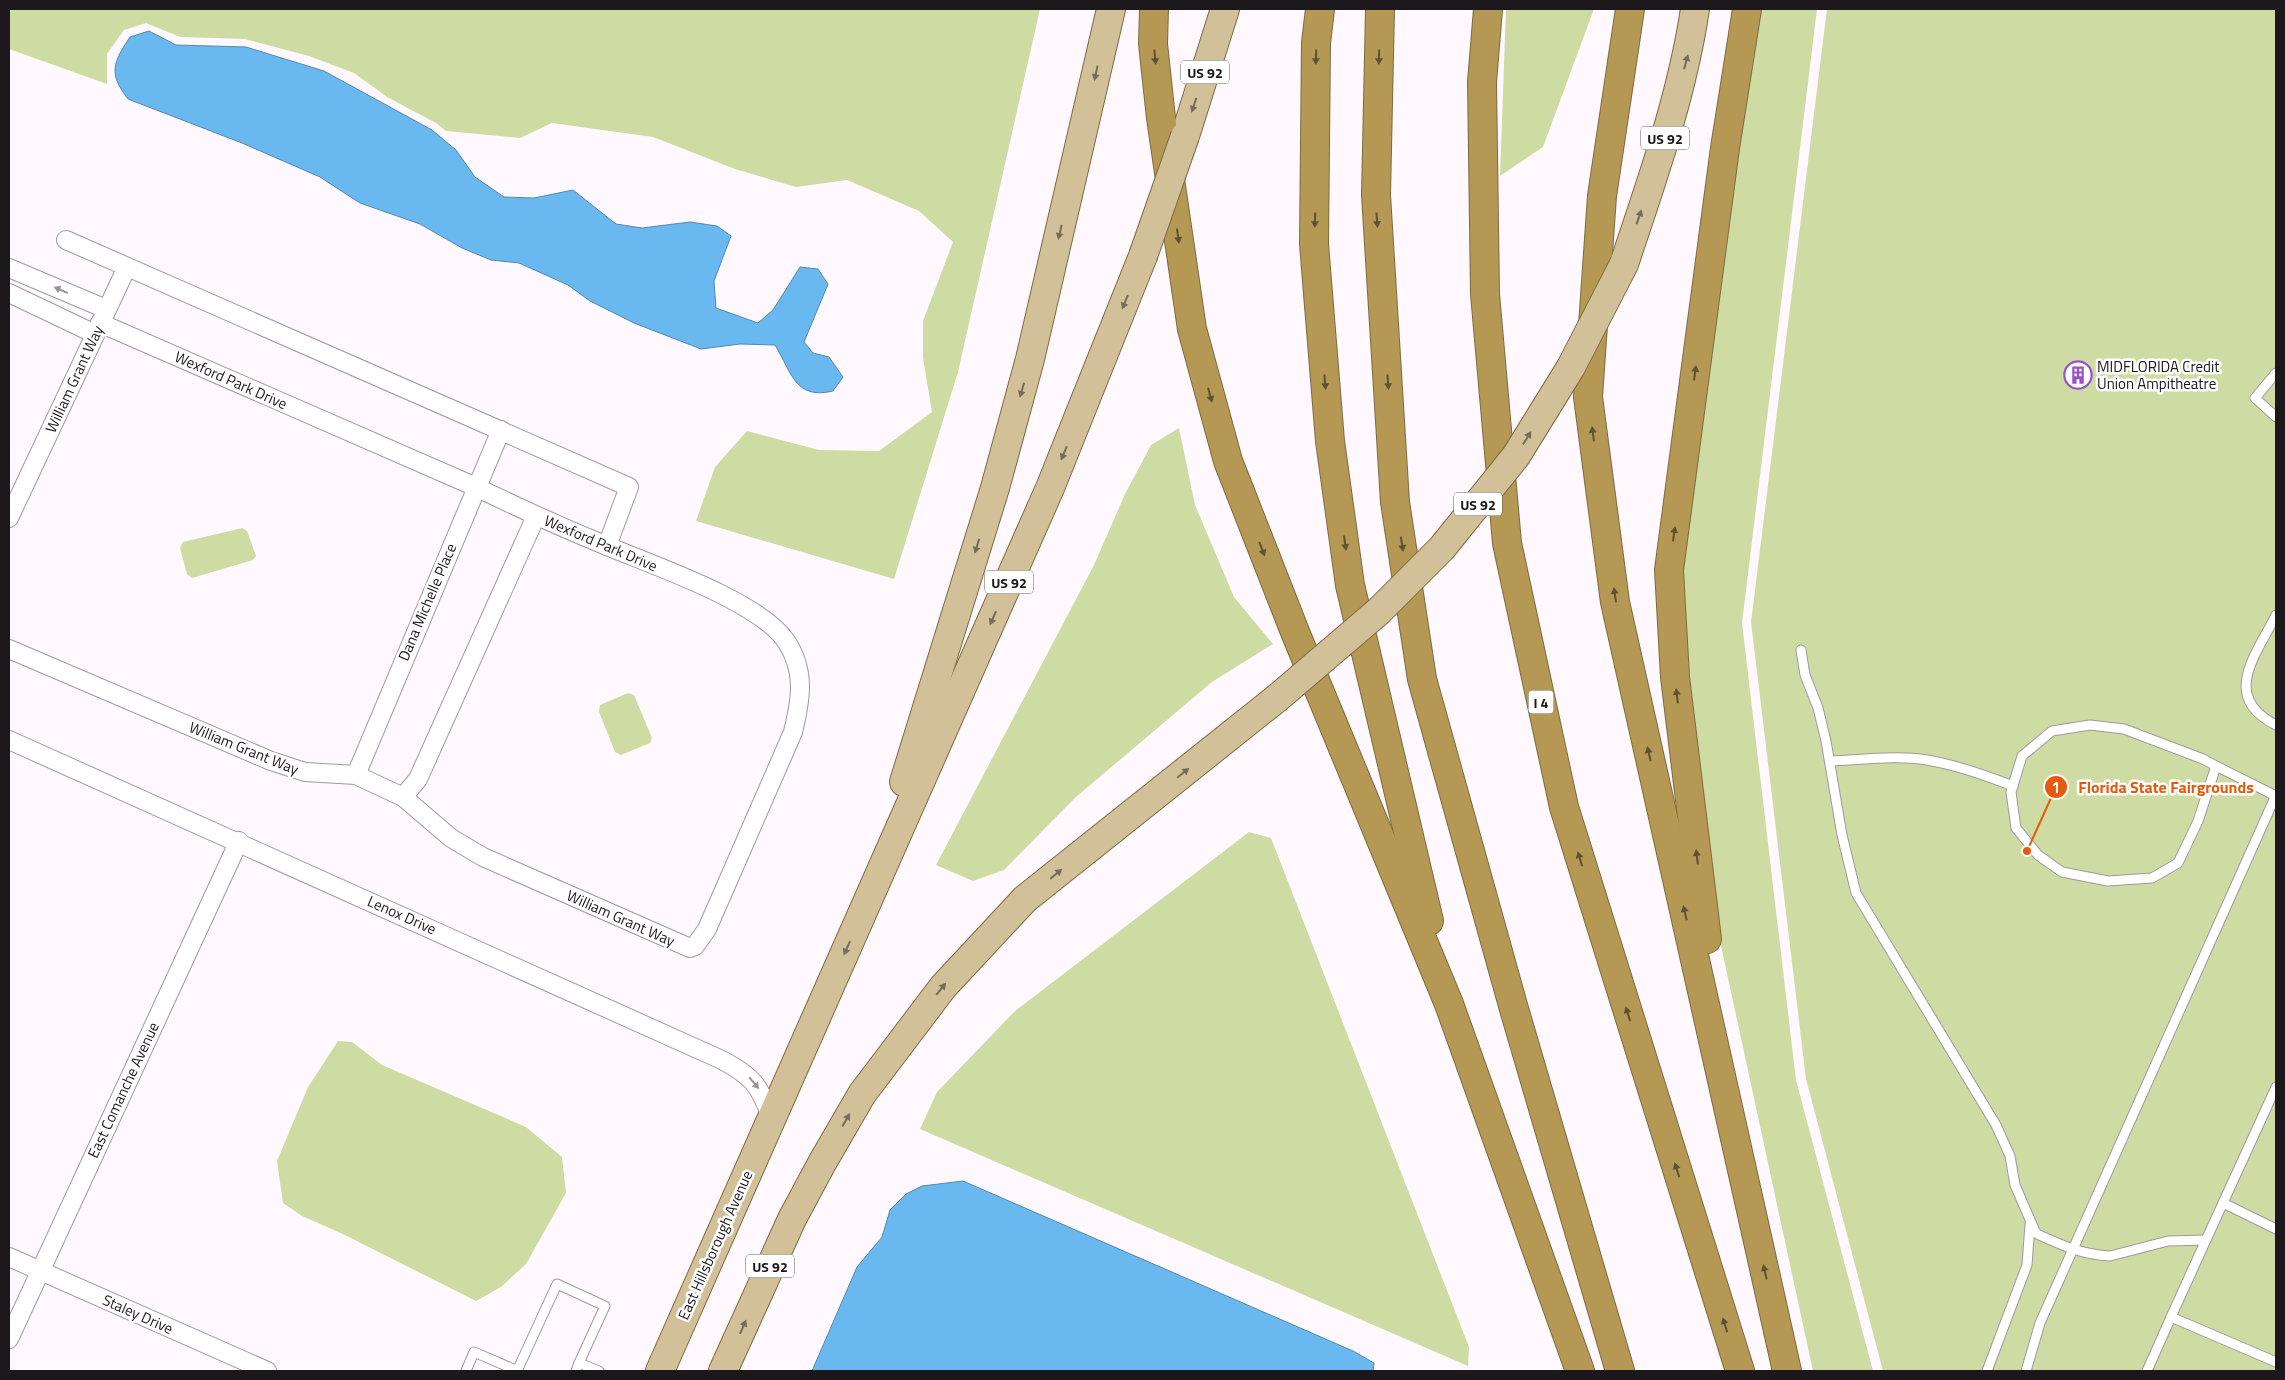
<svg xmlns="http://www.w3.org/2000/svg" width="2285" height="1380" font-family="'Titillium Web',sans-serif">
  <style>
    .green { fill: #cedca4 }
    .water { fill: #69b9f0; stroke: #5288b0 }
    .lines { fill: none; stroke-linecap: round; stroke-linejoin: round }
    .lane-casing { stroke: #a297a2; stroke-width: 11 }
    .street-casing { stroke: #a297a2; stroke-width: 20 }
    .primary-casing { stroke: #7e6b3f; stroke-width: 30 }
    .highway-casing { stroke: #7e6b3f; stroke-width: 30 }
    .lane { stroke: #fff; stroke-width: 9 }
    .street { stroke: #fff; stroke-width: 18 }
    .primary { stroke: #d2c198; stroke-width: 28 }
    .highway { stroke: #b49853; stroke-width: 28 }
    .primary-bridge-casing { stroke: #7e6b3f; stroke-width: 30; stroke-linecap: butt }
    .primary-bridge { stroke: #d2c198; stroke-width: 28 }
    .oneway { fill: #605134 }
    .oneway2 { fill: #766c5a }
    .oneway3 { fill: #989798 }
    .labels { text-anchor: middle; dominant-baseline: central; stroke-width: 5; stroke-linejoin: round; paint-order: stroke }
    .shield { fill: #fff; stroke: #5f5d5f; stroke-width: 1 }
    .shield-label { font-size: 14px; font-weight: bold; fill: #1b171b }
    .poi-label { font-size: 15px; fill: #1b171b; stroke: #fff; text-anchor: start }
    .street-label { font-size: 15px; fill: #1b171b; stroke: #fff }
    .leader { fill: none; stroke: #e8590c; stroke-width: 2 }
    .callout-dot { fill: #e8590c; stroke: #fff; stroke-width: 2 }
    .mark-label { font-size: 15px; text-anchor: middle; font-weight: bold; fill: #fff }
    .callout-label { font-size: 16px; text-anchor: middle; font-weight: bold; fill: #e8590c; stroke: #fff; stroke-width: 5; stroke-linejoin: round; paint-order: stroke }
  </style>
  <rect width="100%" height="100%" fill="#fff8fe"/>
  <g class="green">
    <polygon points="9,9 1040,9 958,372 894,579 696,521 715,467 747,431 819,450 879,451 932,412 923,358 923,321 953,242 919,211 847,180 796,187 735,169 653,137 552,123 520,138 446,131 436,123 387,97 354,73 309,56 245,39 180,37 146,23 124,30 107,54 107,84 9,49"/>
    <polygon points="1506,9 1594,9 1543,147 1500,176"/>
    <polygon points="1758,9 1817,9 1742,623 1796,1080 1873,1371 1813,1371 1715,918 1686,677 1680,571"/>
    <polygon points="1827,9 2276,9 2276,1371 1883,1371 1806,1079 1751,622"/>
    <polygon points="1179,428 1195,505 1234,597 1273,644 1212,682 1076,797 1004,870 973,881 936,865 1094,565 1125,494 1151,445"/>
    <polygon points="242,528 247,531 256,556 253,560 192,578 187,574 180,548 183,542"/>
    <polygon points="628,693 634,695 652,738 650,743 621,755 615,752 599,712 600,705"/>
    <polygon points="1249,832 1271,838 1469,1347 1468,1366 920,1129 937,1092 1015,1011"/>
    <polygon points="338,1041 352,1042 382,1065 526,1127 562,1157 566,1193 526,1264 501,1287 476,1301 343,1234 302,1216 283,1203 277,1161 308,1087"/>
  </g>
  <g class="water">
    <path d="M149,31L176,45L246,47L324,71L432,130L456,150L475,177L504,197L534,198L573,190L616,224L642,228L690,222L717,226L731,236L714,281L716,308L758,323L773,310L800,267L818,269L828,284L804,342L813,353L829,357L843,377L833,391C795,400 792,373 775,345L740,344L701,349L634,323L590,301L568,285L519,263L491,260L462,248L420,224L360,203L320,177L242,143L128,99C108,73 113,63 130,37Z"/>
    <polygon points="963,1181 1353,1351 1374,1363 1373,1371 812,1371 857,1267 882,1237 890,1210 906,1194 922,1186"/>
  </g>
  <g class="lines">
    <g class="lane-casing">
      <g id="lane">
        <polyline points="2276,373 2255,398 2276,417"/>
        <path d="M2276,615C2256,655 2220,697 2276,725"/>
        <path d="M1801,650L1805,675L1818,708L1826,741L1842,835L1856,893L1996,1125L2010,1156L2015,1185L2034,1229L2037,1234C2061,1245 2083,1255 2110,1256L2168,1241L2206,1240L2171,1317L2276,1362"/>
        <path d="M1830,761C1862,760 1896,755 1927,760C1957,765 1985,775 2013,786"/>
        <polyline points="2216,766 2198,821 2178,863 2152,878 2108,881 2062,872 2038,855 2016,828 2011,792 2022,756 2052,731 2090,725 2124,729 2203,759 2216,766 2276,796"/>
        <polyline points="2223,1203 2276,1229"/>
        <polyline points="2206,1240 2276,1087"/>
        <polyline points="466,1371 474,1352 518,1371"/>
        <polyline points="517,1371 557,1284 605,1306 579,1363"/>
        <polyline points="576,1371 579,1363 599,1371"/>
        <polyline points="1987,1371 2027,1265 2030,1224"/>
        <polyline points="2026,1371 2040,1323 2276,795"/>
        <polyline points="2147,1371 2171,1317"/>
      </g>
    </g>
    <g class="street-casing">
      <g id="street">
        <polyline points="66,240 629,487 607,546"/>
        <polyline points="9,268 106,309"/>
        <polyline points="9,293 95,334"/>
        <polyline points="9,518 127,267"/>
        <path d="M9,649L271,761L305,772L356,775L403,797L451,838L483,857L690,948L695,946L707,929L793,732C801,699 806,671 786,641C759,601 652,565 607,546C563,528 519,508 476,487L100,323"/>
        <path d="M9,740L722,1060C752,1076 760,1085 771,1118"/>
        <polyline points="356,775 501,430"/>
        <polyline points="403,797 418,779 536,516"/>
        <polyline points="9,1257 267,1371"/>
        <polyline points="9,1339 239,841"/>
      </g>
    </g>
    <g class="primary-casing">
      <g id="primary">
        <polyline points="1185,136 1225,9"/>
        <path d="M1624,264C1652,180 1682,96 1695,9"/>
        <polyline points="904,782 995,488 1030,359 1111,9"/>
        <polyline points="660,1371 1050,488 1143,256"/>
        <polyline points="723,1371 792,1219 822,1163 862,1094 943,987 1025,899 1276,699"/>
      </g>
    </g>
    <g class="highway-casing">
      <g id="highway">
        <polyline points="1154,9 1153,44 1161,118 1192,329 1228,461 1295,632 1449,1004 1580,1371"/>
        <polyline points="1320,9 1316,43 1314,244 1330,441 1350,585 1429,921"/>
        <polyline points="1380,9 1376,195 1395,502 1422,679 1514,1009 1620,1371"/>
        <polyline points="1488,9 1482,82 1485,294 1507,543 1564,807 1740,1371"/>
        <polyline points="1630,9 1602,196 1588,397 1615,602 1787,1371"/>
        <polyline points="1707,939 1675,677 1669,570 1725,148 1747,9"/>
      </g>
    </g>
    <use href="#lane" class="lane"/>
    <use href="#street" class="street"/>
    <use href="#primary" class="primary"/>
    <use href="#highway" class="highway"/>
    <g class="primary-bridge-casing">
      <g id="primary-bridge">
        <polyline points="1143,256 1185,136"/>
        <polyline points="1276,699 1379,611 1442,548 1516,456 1571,367 1624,264"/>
      </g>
    </g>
    <use href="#primary-bridge" class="primary-bridge"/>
  </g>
  <defs><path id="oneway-solid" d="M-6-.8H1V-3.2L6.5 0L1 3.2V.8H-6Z" transform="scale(1.25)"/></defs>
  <g class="oneway">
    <use href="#oneway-solid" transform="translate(1155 57) rotate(84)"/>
    <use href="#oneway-solid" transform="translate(1316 57) rotate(91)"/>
    <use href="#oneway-solid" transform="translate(1379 57) rotate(91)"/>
    <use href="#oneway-solid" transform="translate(1315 220) rotate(91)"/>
    <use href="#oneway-solid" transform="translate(1377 220) rotate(86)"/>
    <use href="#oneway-solid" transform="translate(1178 236) rotate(82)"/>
    <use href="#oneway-solid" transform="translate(1695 373) rotate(-82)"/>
    <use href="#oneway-solid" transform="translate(1325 382) rotate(85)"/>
    <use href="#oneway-solid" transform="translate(1388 382) rotate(86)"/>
    <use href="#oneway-solid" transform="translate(1210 395) rotate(75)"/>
    <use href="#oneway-solid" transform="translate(1593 434) rotate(-98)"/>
    <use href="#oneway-solid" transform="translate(1674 534) rotate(-82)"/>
    <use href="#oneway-solid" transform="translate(1345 543) rotate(82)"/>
    <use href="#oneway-solid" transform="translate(1402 544) rotate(81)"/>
    <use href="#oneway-solid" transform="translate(1262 549) rotate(69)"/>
    <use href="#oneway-solid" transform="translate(1615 595) rotate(-98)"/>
    <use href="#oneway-solid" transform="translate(1677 696) rotate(-97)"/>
    <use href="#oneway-solid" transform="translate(1649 754) rotate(-103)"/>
    <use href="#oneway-solid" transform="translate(1697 857) rotate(-97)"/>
    <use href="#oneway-solid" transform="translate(1580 859) rotate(-107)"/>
    <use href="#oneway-solid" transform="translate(1685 913) rotate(-103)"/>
    <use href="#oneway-solid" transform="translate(1628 1014) rotate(-107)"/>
    <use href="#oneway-solid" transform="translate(1677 1170) rotate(-107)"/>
    <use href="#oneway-solid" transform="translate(1765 1272) rotate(-103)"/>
    <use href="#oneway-solid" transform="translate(1725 1325) rotate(-107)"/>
  </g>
  <g class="oneway2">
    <use href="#oneway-solid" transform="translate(1686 62) rotate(-75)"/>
    <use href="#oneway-solid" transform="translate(1096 73) rotate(102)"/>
    <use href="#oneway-solid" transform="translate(1194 105) rotate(108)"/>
    <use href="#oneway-solid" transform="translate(1639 217) rotate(-71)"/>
    <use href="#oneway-solid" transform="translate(1060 232) rotate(103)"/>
    <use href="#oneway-solid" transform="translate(1125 302) rotate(112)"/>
    <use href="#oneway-solid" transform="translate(1022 390) rotate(106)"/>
    <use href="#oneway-solid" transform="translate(1527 438) rotate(-58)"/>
    <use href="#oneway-solid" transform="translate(1064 453) rotate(112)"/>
    <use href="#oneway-solid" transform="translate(977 546) rotate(107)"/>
    <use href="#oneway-solid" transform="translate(993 618) rotate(114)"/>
    <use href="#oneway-solid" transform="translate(1183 773) rotate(-39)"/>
    <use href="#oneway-solid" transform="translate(1056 874) rotate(-39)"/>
    <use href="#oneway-solid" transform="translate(847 948) rotate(114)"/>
    <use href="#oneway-solid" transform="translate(941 989) rotate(-51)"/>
    <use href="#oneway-solid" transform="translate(846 1120) rotate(-60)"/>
    <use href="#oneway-solid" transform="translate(743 1327) rotate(-66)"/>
  </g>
  <g class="oneway3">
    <use href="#oneway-solid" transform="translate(61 290) rotate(-156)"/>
    <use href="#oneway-solid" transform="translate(754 1083) rotate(50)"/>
  </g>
  <defs>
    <g id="building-ring" transform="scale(1.4375)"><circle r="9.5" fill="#fff" stroke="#9653c8" stroke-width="1.5"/><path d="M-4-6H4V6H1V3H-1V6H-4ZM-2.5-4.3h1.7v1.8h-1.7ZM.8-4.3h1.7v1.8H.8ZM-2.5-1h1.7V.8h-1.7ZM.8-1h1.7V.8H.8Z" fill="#9653c8"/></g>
  </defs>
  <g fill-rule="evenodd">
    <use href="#building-ring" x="2078" y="375"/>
  </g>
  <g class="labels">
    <g class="shield">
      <rect x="1181" y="60.5" width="48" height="23" rx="4"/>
      <rect x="1641" y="126.5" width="48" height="23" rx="4"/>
      <rect x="1454" y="492.5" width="48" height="23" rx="4"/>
      <rect x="985" y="570.5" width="48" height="23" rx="4"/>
      <rect x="1528.5" y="690.5" width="25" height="23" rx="4"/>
      <rect x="746" y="1254.5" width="48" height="23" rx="4"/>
    </g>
    <g class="shield-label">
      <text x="1205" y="72">US 92</text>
      <text x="1665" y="138">US 92</text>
      <text x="1478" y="504">US 92</text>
      <text x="1009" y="582">US 92</text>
      <text x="1541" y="702">I 4</text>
      <text x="770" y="1266">US 92</text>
    </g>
    <g class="poi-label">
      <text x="2097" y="366">MIDFLORIDA Credit<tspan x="2097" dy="17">Union Ampitheatre</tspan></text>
    </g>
    <g class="street-label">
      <text transform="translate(74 379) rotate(-65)">William Grant Way</text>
      <text transform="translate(231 380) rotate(24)">Wexford Park Drive</text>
      <text transform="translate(601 543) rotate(23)">Wexford Park Drive</text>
      <text transform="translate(427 602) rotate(-67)">Dana Michelle Place</text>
      <text transform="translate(244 748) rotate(22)">William Grant Way</text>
      <text transform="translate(402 915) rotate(24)">Lenox Drive</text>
      <text transform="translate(621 918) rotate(24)">William Grant Way</text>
      <text transform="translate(123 1090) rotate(-65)">East Comanche Avenue</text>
      <text transform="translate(715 1245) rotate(-66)">East Hillsborough Avenue</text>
      <text transform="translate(138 1314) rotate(24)">Staley Drive</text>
    </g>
  </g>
  <path class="leader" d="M2027 851L2056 787"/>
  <g class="callout-dot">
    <circle cx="2027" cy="851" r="5"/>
    <circle cx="2056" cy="787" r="12"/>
  </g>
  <g class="mark-label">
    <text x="2056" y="793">1</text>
  </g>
  <g class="callout-label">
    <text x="2166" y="793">Florida State Fairgrounds</text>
  </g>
  <rect width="2285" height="1380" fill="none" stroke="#1b171b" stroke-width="20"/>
</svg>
